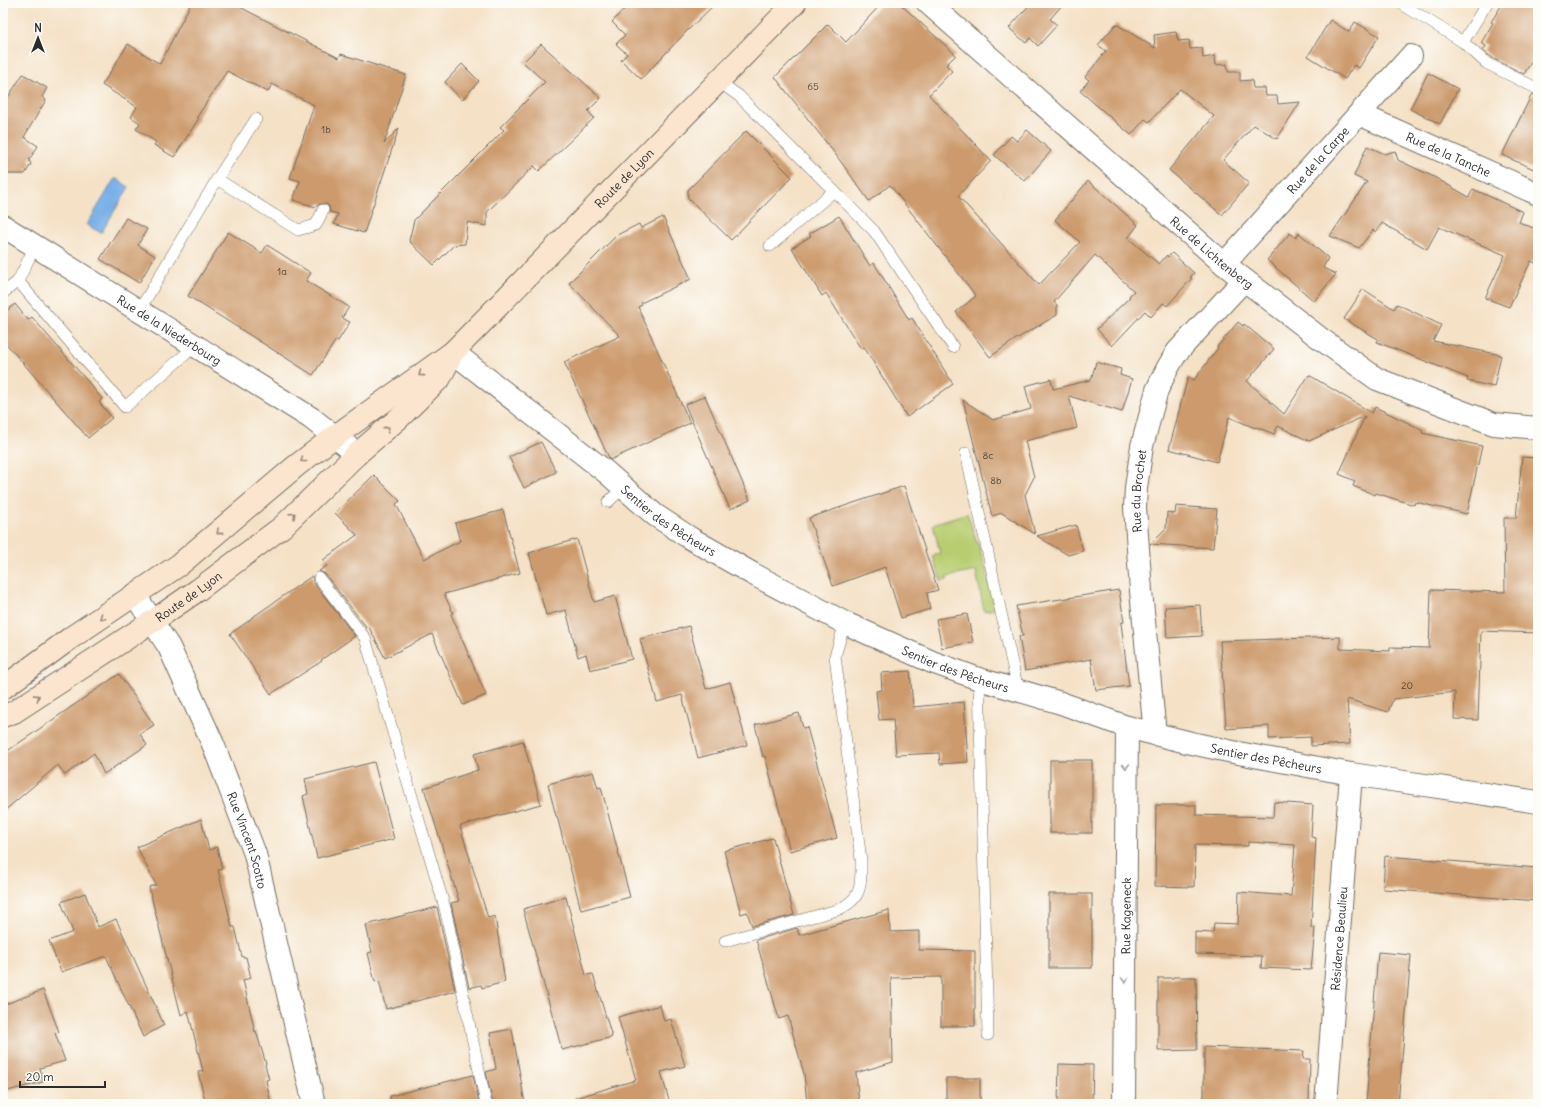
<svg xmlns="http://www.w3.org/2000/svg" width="1541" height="1107" font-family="Delius,sans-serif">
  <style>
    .green { fill: #b8cd71; stroke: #727c4e }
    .water { fill: #77afe7; stroke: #516d89 }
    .building { fill: #cc9a6c }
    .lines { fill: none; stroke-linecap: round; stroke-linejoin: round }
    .lane-casing { stroke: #716b61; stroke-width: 12 }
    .street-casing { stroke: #716b61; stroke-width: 24 }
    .secondary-casing { stroke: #716b61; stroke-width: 24 }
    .lane { stroke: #fff; stroke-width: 11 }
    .street { stroke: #fff; stroke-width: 22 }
    .secondary { stroke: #fce5cf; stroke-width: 22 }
    .oneway { stroke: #94887d }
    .oneway2 { stroke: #a0a0a0 }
    .labels { text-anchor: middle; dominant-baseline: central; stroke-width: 3; stroke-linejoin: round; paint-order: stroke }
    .number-label { font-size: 10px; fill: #53473b }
    .street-label { font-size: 12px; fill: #2b2b2b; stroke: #fdfcf7 }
  </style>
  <rect width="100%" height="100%" fill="#fdfcf7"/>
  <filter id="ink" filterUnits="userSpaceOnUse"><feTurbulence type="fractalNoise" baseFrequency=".025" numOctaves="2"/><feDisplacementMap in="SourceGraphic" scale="8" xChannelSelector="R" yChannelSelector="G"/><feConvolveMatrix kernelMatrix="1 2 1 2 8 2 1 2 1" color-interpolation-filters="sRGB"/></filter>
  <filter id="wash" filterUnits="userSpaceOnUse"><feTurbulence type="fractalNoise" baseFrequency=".012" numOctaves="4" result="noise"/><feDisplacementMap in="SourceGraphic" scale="16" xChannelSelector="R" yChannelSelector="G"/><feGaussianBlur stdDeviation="0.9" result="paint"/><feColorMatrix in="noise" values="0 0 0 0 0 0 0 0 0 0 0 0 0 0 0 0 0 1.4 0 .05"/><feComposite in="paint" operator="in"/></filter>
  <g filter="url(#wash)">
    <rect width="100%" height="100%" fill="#f4e1c6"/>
    <polygon class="green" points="967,513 986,568 995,609 984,611 976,571 947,577 947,580 941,581 933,556 940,553 933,524"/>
    <polygon class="water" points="115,178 129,187 101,233 87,225"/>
    <g id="blocks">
      <g class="building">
        <polygon points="191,3 232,3 339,58 341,54 406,75 384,144 399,128 364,233 334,224 338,214 330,212 329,206 326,204 319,204 316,207 293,200 300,181 290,178 314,105 272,84 268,92 227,71 197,117 199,118 174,157 154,145 156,142 136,129 140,123 131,117 137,107 102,85 128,44 160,64"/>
        <polygon points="630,3 716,3 686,32 641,79 621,60 627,54 616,44 625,35 612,22"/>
        <polygon points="882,3 899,3 956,55 946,65 952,71 929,95 991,161 958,196 1039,285 1080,242 1055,220 1088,181 1138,225 1128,238 1159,264 1167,255 1168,257 1172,253 1194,273 1190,277 1192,278 1167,306 1163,303 1151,317 1145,311 1112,346 1097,329 1130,297 1129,296 1134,291 1095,255 1054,302 1057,305 1057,315 1016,339 990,357 956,312 976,296 890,185 869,201 836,155 775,77 828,24 846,42"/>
        <polygon points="1031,3 1064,3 1050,19 1057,25 1038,46 1030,38 1026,43 1009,28"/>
        <polygon points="1503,3 1538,3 1538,51 1524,74 1494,59 1483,51 1486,46 1481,43 1493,23 1491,22"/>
        <polygon points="1330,20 1349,32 1355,22 1379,36 1359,68 1354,65 1345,79 1308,56"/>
        <polygon points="1116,24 1155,48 1154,35 1176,32 1178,41 1189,40 1190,49 1202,48 1203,58 1215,56 1216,65 1227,64 1228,72 1240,72 1240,81 1252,80 1253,88 1265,88 1266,96 1277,96 1278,104 1300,102 1277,139 1254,125 1223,160 1249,183 1222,215 1169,170 1214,116 1180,89 1149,122 1145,119 1131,135 1080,91 1089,80 1085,77 1106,51 1098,45"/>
        <polygon points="541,44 601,98 588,111 594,118 539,171 534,166 487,212 487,226 467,222 465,244 454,245 434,265 409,241 414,220 504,130 500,127 545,82 523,62"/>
        <polygon points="462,64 479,81 462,100 445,82"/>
        <polygon points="1428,73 1458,89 1440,124 1410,109"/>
        <polygon points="23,74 47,88 42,97 46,100 24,137 38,146 29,160 31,164 25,174 3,174 3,105"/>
        <polygon points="1532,94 1538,96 1538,171 1502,155"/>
        <polygon points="1027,130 1051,151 1025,181 994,155 1011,136 1017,141"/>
        <polygon points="746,131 792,177 731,240 688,198 688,190"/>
        <polygon points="1367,146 1385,154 1395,151 1398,160 1434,177 1469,197 1473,189 1523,212 1519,222 1538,230 1538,264 1531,261 1509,307 1485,298 1505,255 1439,227 1427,249 1382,223 1376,232 1373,230 1359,248 1330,236 1367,182 1354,176"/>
        <polygon points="839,216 870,266 874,263 909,320 912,318 953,384 907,417 864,347 861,349 826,293 822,296 792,248 811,236 809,234"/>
        <polygon points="663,217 691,279 641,303 642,305 638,307 690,423 610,460 564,362 620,336 569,283 617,235 639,224 641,228"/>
        <polygon points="126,218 147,229 138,245 155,256 139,283 100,259"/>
        <polygon points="228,232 262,253 267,245 311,273 306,281 349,307 342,318 350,322 338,341 336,340 313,375 188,296"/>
        <polygon points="1290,233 1296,238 1299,233 1328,258 1323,268 1336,274 1314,301 1267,260"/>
        <polygon points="1363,289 1394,309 1397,304 1441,325 1433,341 1501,355 1494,387 1467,381 1468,378 1377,342 1378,339 1344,319"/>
        <polygon points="15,304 28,320 32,317 50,338 90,384 102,399 99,402 112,418 88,438 3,340 3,314"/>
        <polygon points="1238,322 1243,326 1244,324 1274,349 1247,381 1284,414 1309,375 1372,413 1375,407 1423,430 1422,433 1482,446 1467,514 1415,502 1414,505 1376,493 1375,495 1353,486 1355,481 1339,474 1365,416 1309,441 1278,426 1274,434 1256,427 1255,428 1229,417 1217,462 1169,449 1188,377 1194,380 1218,348 1217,347"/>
        <polygon points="1096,362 1121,369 1120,375 1132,379 1122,412 1069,396 1077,428 1025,441 1034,477 1025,495 1035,534 1002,513 992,516 963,400 993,420 1031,409 1025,386 1051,379 1053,389 1091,380"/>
        <polygon points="705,396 750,500 730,509 685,405"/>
        <polygon points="541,442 556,472 524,488 509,457"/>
        <polygon points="1522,457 1538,458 1538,633 1481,631 1478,720 1454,719 1455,692 1393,699 1388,712 1347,699 1350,744 1311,746 1311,737 1269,739 1269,726 1226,729 1220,641 1340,637 1340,649 1390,651 1390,647 1429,648 1431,590 1505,592 1504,518 1516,518"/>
        <polygon points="374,475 400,501 396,504 424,559 460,541 455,523 503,510 520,573 444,594 453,613 451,614 486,695 463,705 432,634 385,658 369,627 367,628 325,574 319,571 327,566 323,560 357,535 335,513"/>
        <polygon points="904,486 938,590 927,593 930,609 901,618 885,567 833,586 809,518"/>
        <polygon points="1176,506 1217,509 1213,548 1150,544 1166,528 1167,512 1175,514"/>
        <polygon points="1076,525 1083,551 1068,555 1037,536"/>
        <polygon points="577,539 594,602 615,596 632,659 590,670 586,654 578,657 566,610 546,615 529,553"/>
        <polygon points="312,576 313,582 355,636 321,660 322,661 271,694 230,634 250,620 250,619"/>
        <polygon points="1119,590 1124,622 1121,623 1129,686 1096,690 1091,659 1025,671 1019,636 1023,636 1016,606"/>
        <polygon points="1200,605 1202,636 1167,638 1165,607"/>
        <polygon points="967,614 973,642 942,648 936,619"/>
        <polygon points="689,626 706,689 730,682 747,745 698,758 682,695 657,702 640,639"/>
        <polygon points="910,671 913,707 964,702 968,762 940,764 939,753 896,755 893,719 879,720 876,691 882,690 881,673"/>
        <polygon points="119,674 154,725 140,734 147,745 104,774 94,753 65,775 58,765 3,812 3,754"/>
        <polygon points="799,713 803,728 807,727 837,838 790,851 765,756 763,757 755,725"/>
        <polygon points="523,741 541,804 460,826 488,918 495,916 505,982 482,988 481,985 469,988 451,903 459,901 424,788 478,770 474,754"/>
        <rect x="1050" y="760" width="42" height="73"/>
        <polygon points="374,762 394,839 317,858 303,796 308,794 305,779"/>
        <polygon points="593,772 598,788 601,787 630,897 581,910 557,816 556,816 548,784"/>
        <polygon points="1274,802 1313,805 1311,837 1316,838 1311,928 1315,928 1311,970 1261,968 1262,956 1195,954 1195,932 1213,933 1214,923 1238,924 1239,892 1291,896 1295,845 1248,842 1248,846 1195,845 1194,887 1155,886 1156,805 1196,805 1196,815 1273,817"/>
        <polygon points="201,819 209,850 217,847 222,869 218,870 232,927 235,927 242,957 246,957 251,978 243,980 255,1032 256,1031 266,1064 265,1065 269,1079 266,1080 271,1104 206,1104 198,1072 203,1071 188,1011 181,1015 149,887 156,885 137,847"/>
        <polygon points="773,838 794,915 752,926 747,912 741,914 724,851"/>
        <polygon points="1385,856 1538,868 1538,901 1383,889"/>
        <polygon points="85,893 98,927 116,919 164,1025 143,1037 106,956 61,972 49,941 73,932 61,902"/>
        <rect x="1049" y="894" width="43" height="74"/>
        <polygon points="566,897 586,975 593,974 612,1037 562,1050 523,909"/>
        <polygon points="437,907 455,991 386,1009 379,981 375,982 368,953 372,952 366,925"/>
        <polygon points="889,910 890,932 919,931 919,950 975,951 975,1026 941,1026 941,977 891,978 893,1062 856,1073 859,1104 807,1104 804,1074 788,1016 779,1019 756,940 797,928 799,935"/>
        <polygon points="1378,952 1411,955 1398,1104 1366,1104"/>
        <polygon points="1173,977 1196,977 1197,1050 1158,1051 1158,978 1173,978"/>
        <polygon points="43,990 59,1032 55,1033 65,1061 40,1068 43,1082 3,1092 3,1005"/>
        <polygon points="660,1005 664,1021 671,1019 685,1066 661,1072 670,1104 575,1104 575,1098 636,1080 618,1017"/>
        <polygon points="512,1029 525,1104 493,1104 486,1072 496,1069 490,1033"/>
        <polygon points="1204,1047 1304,1051 1303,1059 1310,1059 1309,1104 1204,1104"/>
        <polygon points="1059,1064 1093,1065 1092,1104 1058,1104"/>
        <polygon points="473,1075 479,1104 391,1104 390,1096"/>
        <rect x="946" y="1078" width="34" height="26"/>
      </g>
    </g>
  </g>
  <g filter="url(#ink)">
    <use href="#blocks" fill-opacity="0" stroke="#716b61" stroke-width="1"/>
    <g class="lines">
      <g class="lane-casing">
        <g id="lane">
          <polyline points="1400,3 1463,42 1486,63 1538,89"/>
          <polyline points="1463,42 1487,3"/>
          <polyline points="718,81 739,96 874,231 953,347"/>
          <polyline points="217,179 298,230 316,225 323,210"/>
          <polyline points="770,246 834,191"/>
          <polyline points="18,281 35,246"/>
          <polyline points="3,293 18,281 125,407 195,346"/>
          <polyline points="139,311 217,179 256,119"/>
          <polyline points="966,453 1018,690"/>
          <polyline points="608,502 623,488"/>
          <polyline points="319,578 365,638 445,908 486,1104"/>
          <polyline points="979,679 988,1035"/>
          <path d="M725,941L837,910C863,899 861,885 861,860L835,656L845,623"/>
        </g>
      </g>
      <g class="street-casing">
        <g id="street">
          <path id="s1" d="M928,3L1224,264L1321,339L1377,379L1494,424L1538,428"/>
          <path id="s2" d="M1359,114L1538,194"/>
          <path id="s3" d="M3,226L311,418L357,454"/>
          <path id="s4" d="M1224,264L1411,56"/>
          <path id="s5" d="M453,352L606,472L655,515L690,538L753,574L845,623L932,662L979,679L1061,703L1127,727L1191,743L1233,752L1351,774L1538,802"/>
          <path id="s6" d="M135,595L169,647L213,744L255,854L314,1104"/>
          <path id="s7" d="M1155,734L1141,591L1135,507L1136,488L1142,446L1157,390L1167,369L1177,352L1244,280"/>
          <path id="s8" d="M1124,1104L1127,727"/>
          <path id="s9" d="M1326,1104L1351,774"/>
        </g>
      </g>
      <g class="secondary-casing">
        <g id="secondary">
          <path id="s10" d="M3,688L72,637L179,565L296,466L334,437L453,352L795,3"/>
          <path id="s11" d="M3,716L14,712L153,621L198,590L282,527L357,454L399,418L440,378L450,358"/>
        </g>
      </g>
      <use href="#lane" class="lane"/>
      <use href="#street" class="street"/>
      <use href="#secondary" class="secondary"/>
    </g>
    <defs><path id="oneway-chevron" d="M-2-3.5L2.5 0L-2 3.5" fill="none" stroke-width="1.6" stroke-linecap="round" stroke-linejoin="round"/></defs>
    <g class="oneway">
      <use href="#oneway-chevron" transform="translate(421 374) rotate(144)"/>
      <use href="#oneway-chevron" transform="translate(387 429) rotate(-40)"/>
      <use href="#oneway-chevron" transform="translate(303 460) rotate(142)"/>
      <use href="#oneway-chevron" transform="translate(293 515) rotate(-44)"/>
      <use href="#oneway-chevron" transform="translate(219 532) rotate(139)"/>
      <use href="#oneway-chevron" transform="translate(102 617) rotate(146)"/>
      <use href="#oneway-chevron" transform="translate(37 697) rotate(-33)"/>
    </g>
    <g class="oneway2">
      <use href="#oneway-chevron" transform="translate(1126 766) rotate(90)"/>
      <use href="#oneway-chevron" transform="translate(1125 980) rotate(90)"/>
    </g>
  </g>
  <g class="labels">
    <g class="number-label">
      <text x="813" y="86">65</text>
      <text x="326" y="129">1b</text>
      <text x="282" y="271">1a</text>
      <text x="988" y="455">8c</text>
      <text x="996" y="480">8b</text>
      <text x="1407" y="685">20</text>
    </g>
    <g class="street-label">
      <text stroke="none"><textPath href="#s2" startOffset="98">Rue de la Tanche</textPath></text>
      <text stroke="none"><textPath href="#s4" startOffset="140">Rue de la Carpe</textPath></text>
      <text stroke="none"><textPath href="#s10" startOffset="806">Route de Lyon</textPath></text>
      <text stroke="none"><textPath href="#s1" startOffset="378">Rue de Lichtenberg</textPath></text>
      <text stroke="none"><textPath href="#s3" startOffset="196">Rue de la Niederbourg</textPath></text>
      <text stroke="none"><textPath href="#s7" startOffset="244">Rue du Brochet</textPath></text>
      <text stroke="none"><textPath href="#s5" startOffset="274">Sentier des Pêcheurs</textPath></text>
      <text stroke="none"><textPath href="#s11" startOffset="221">Route de Lyon</textPath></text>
      <text stroke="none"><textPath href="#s5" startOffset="598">Sentier des Pêcheurs</textPath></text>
      <text stroke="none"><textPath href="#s5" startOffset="922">Sentier des Pêcheurs</textPath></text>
      <text stroke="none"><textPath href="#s6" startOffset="271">Rue Vincent Scotto</textPath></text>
      <text stroke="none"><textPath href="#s8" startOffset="188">Rue Kageneck</textPath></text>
      <text stroke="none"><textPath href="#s9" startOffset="166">Résidence Beaulieu</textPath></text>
    </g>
  </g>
  <rect width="1541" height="1107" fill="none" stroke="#fdfcf7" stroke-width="16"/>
  <g transform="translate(38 38)" stroke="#fdfcf7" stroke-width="3" paint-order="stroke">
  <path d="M0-3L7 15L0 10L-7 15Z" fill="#2b2b2b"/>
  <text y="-6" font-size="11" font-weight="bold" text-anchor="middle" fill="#2b2b2b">N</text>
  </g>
  <path d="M20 1081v6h85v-6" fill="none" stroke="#2b2b2b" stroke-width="2"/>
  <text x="26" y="1081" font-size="12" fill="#2b2b2b" stroke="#fdfcf7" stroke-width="3" paint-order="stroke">20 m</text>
</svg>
